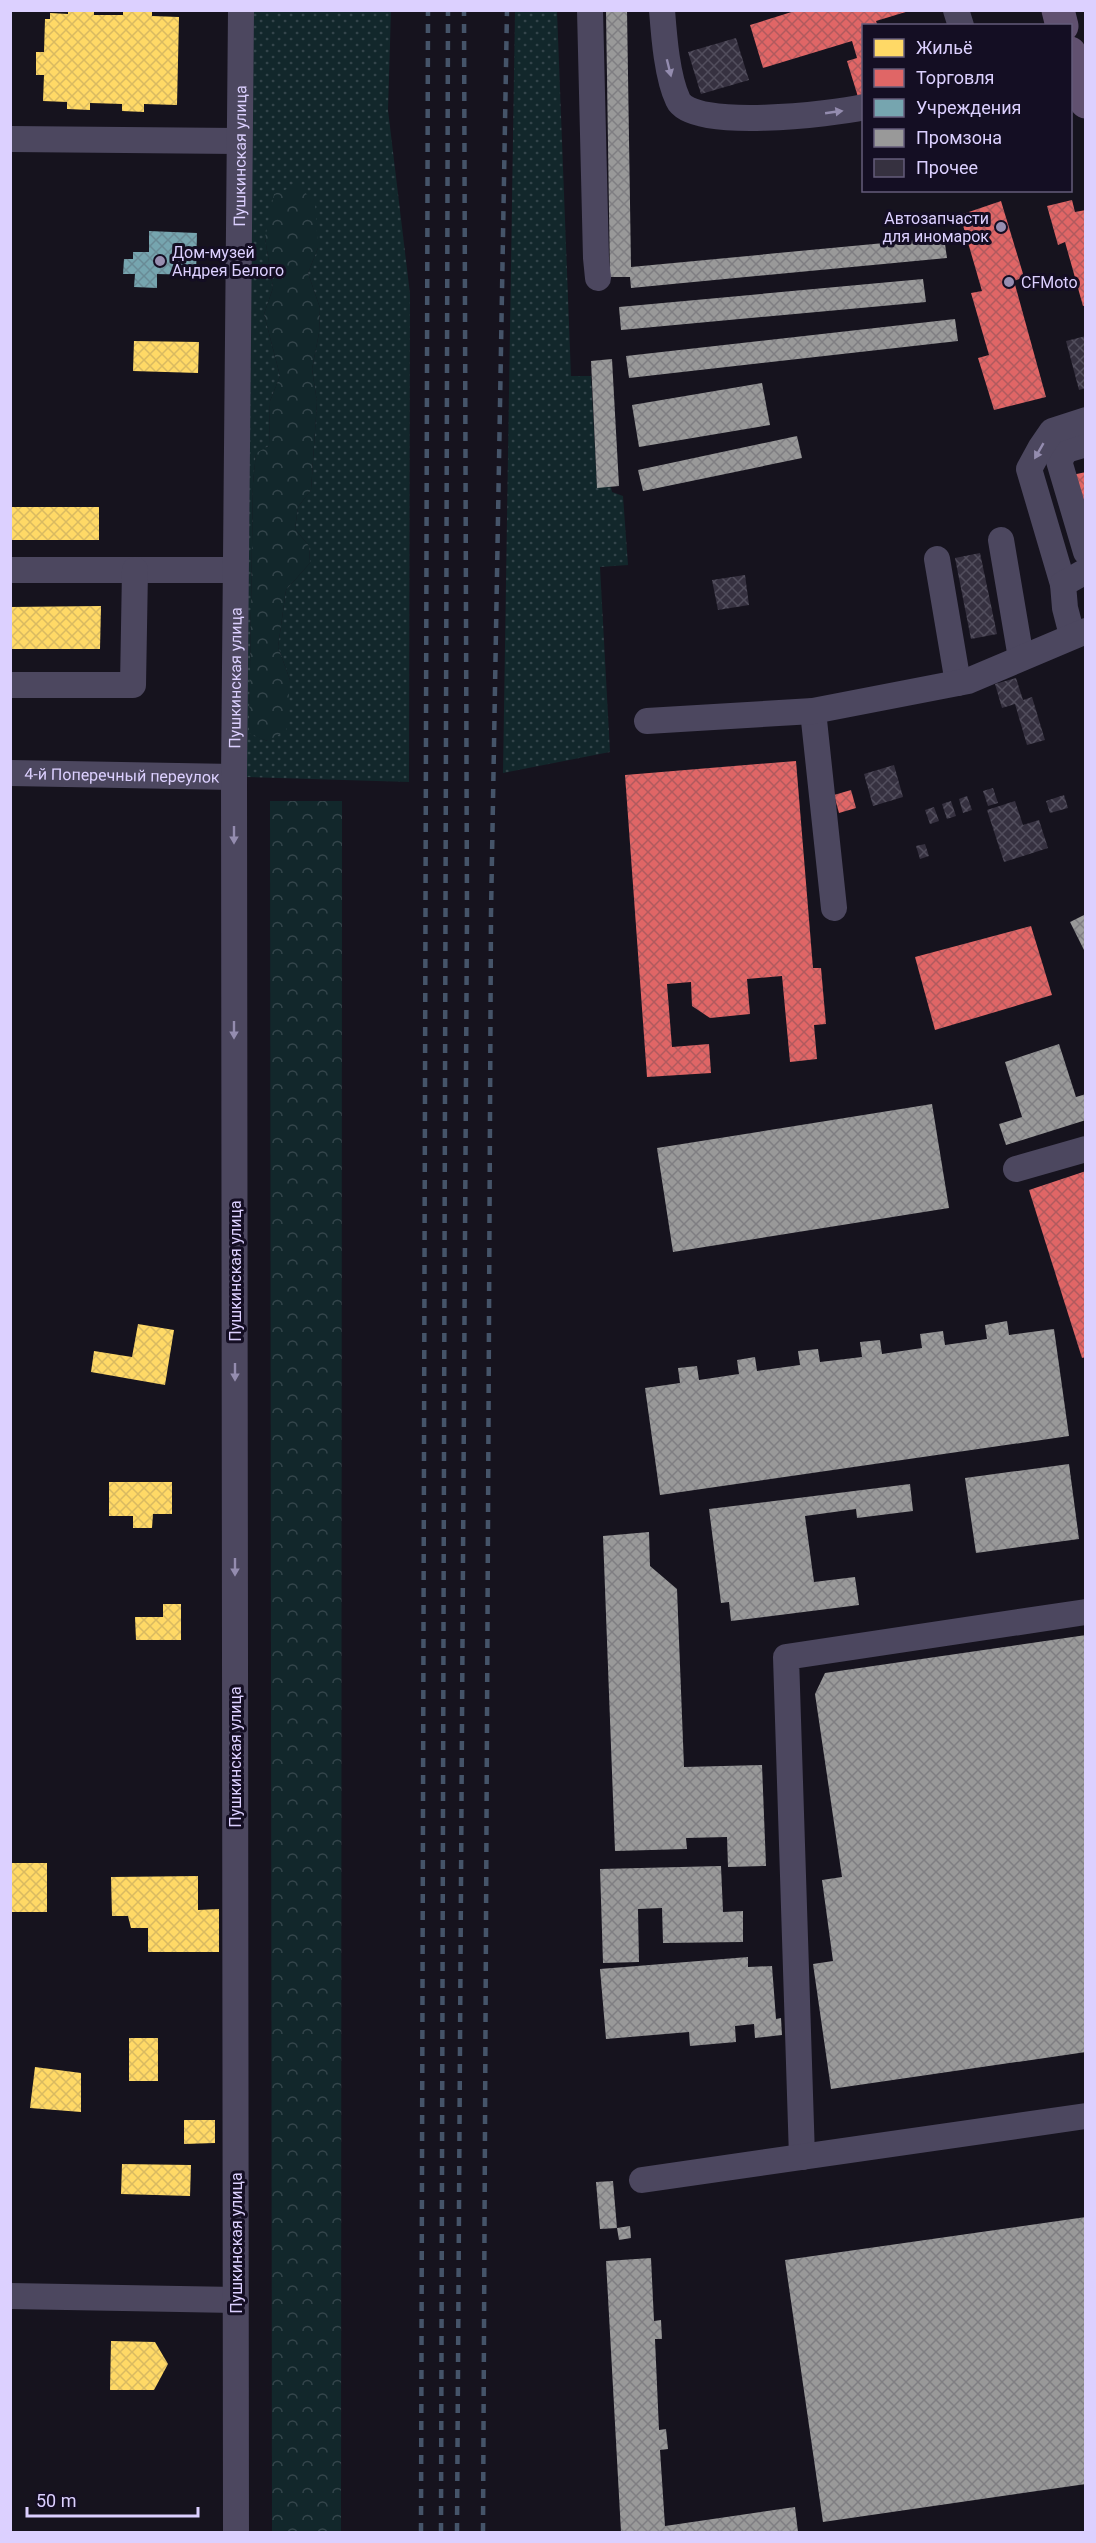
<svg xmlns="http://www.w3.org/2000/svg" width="1096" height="2543" font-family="Roboto,sans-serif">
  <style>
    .green { fill: url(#green-dots); fill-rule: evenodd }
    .forest { fill: url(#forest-crowns) }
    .homes { fill: url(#homes-cross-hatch) }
    .shops { fill: url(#shops-cross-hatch) }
    .public { fill: url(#public-cross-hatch) }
    .industry { fill: url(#industry-cross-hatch) }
    .building { fill: url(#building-cross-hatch) }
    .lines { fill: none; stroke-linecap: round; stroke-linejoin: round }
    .minor { stroke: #4c475f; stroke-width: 26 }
    .major { stroke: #615170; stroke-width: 33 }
    .rail { stroke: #455469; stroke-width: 4.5; stroke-dasharray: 9 8; stroke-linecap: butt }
    .oneway { fill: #948caf }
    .poi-dot { fill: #978eb0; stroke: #140e23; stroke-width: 2 }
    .labels { text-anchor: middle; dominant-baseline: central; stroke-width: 6; stroke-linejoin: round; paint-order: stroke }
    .street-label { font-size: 16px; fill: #dcd0ff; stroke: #140e23 }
    .poi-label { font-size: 16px; fill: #dcd0ff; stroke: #140e23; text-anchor: start }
  </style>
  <defs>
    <pattern id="green-dots" width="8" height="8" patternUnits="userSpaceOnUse" patternTransform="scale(1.5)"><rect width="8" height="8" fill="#12272b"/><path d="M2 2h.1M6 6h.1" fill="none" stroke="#34454b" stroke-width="1.8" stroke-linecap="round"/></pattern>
    <pattern id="forest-crowns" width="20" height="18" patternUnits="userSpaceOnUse" patternTransform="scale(1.5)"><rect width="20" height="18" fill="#12272b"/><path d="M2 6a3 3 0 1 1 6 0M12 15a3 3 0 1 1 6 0" fill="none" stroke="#34454b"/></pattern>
    <pattern id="homes-cross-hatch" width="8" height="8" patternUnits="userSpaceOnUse" patternTransform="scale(1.5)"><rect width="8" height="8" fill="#ffd966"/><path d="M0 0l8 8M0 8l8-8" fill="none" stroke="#d9ba61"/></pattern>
    <pattern id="shops-cross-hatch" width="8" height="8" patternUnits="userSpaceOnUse" patternTransform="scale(1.5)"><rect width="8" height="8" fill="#e06666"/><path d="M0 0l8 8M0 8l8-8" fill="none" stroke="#b15a5e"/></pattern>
    <pattern id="public-cross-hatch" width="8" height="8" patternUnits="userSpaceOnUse" patternTransform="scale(1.5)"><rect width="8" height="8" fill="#76a5af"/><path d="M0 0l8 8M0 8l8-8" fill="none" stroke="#698b96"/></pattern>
    <pattern id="industry-cross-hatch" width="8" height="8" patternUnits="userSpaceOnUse" patternTransform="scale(1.5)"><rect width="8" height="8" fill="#999"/><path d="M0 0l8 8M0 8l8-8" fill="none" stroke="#7f7e82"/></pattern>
    <pattern id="building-cross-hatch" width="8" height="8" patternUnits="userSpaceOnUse" patternTransform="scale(1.5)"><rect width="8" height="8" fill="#363140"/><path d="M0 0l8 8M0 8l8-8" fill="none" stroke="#524e5d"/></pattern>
  </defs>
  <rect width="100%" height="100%" fill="#16131e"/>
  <g class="green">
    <path d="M251,11H391L388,110L410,294L409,782L244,777ZM265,238L318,248L308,273L320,308L319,333L312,369L317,402L311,490L298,507L295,529L309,546L310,563L286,590L278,647L290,680L267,741L249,732L253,483L256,454L269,446L270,401L280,376L264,314L273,288Z"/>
    <polygon points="515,11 557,11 571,376 591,376 597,487 611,487 612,492 623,496 628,565 600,567 610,752 503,773"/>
  </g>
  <g class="forest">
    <polygon points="298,185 315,203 318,248 308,273 320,308 319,333 312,369 317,402 311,490 298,507 295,529 309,546 310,563 286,590 278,647 290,680 286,731 267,741 249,733 253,483 256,453 269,446 270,401 280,376 264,314 273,288 265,238 274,194"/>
    <polygon points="270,801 342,801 341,2532 272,2532"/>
  </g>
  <g class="homes">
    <polygon points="68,10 94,11 94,15 123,15 123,12 152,12 152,16 179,17 177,105 144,104 144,112 122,111 122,104 90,103 90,110 67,109 67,102 43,101 44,75 36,75 36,52 44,52 45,19 50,19 50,13 68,14"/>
    <polygon points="134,341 199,342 198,373 133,371"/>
    <rect x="10" y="507" width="89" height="33"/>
    <polygon points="101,606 100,649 10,649 10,607"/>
    <polygon points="138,1324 174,1330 165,1385 91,1372 94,1351 132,1357"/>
    <polygon points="109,1482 172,1482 172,1514 153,1514 152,1528 133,1528 133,1516 109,1516"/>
    <polygon points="163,1604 181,1604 181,1640 136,1640 135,1617 163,1617"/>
    <rect x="10" y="1863" width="37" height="49"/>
    <polygon points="198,1876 198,1910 219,1909 219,1952 148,1952 148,1928 131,1928 128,1916 112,1916 111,1877"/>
    <rect x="129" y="2038" width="29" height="43"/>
    <polygon points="35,2067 81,2073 81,2112 30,2108"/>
    <polygon points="184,2120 215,2120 215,2143 184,2144"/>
    <polygon points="122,2164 191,2165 190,2196 121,2194"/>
    <polygon points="111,2341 155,2342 168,2364 154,2390 110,2390"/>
  </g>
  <g class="shops">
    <polygon points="798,10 909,10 909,11 876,21 878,26 864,26 864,95 858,97 847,61 857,58 852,41 763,68 750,25"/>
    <polygon points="1072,200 1075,212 1086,210 1086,305 1083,306 1065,242 1058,245 1047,206"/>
    <polygon points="1001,201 1024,277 1014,281 1046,397 994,410 978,358 989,355 971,293 982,291 960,215"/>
    <polygon points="1086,472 1086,516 1072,475"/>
    <polygon points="796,761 813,968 821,968 826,1024 814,1025 817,1059 790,1062 782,976 747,979 750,1014 710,1018 692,1006 691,982 667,984 672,1047 709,1044 711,1073 647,1077 625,775"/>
    <polygon points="851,790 856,808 839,813 834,795"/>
    <polygon points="1031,926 1052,995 935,1030 915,957"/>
    <polygon points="1086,1171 1086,1357 1082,1358 1029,1190"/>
  </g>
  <polygon class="public" points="149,231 197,233 196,275 157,274 157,288 134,287 135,274 123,274 124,259 133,259 133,252 149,252"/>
  <g class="industry">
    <polygon points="606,10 627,10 631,267 948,237 948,244 945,244 947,258 631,288 630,277 610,277"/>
    <polygon points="923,279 926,302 621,330 619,307"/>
    <polygon points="955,319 958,341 629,378 626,356"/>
    <polygon points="612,359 619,486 597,488 591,361"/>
    <polygon points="762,383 770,425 639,447 632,405"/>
    <polygon points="797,436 802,458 643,491 638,470"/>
    <polygon points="1086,914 1086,954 1070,922"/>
    <polygon points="1059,1044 1076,1097 1086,1094 1086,1120 1006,1145 999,1124 1022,1117 1005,1062"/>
    <polygon points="932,1104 949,1208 673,1252 657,1148"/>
    <polygon points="1007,1321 1009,1335 1054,1329 1069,1436 660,1495 645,1388 680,1383 678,1368 697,1366 699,1380 739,1374 737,1360 755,1357 757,1371 800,1365 798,1351 818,1349 820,1362 862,1357 860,1342 880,1340 882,1354 922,1348 920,1334 943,1331 945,1345 987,1339 985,1325"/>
    <polygon points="1069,1464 1079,1539 976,1553 965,1478"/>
    <polygon points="910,1484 913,1511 857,1518 856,1509 805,1516 814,1582 855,1577 859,1605 731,1621 729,1602 721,1603 709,1509"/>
    <polygon points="649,1532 650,1566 677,1589 684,1767 762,1765 766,1866 728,1867 727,1837 686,1838 687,1849 615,1851 603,1536"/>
    <polygon points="1086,1635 1086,2052 831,2089 813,1964 833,1961 822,1880 842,1877 815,1694 825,1673"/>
    <polygon points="721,1866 723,1912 743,1911 743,1942 663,1943 662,1908 638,1909 639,1962 603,1963 600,1869"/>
    <polygon points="748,1957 748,1967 772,1966 776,2019 781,2018 782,2035 755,2038 754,2024 735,2026 736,2042 690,2046 689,2032 606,2039 600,1969"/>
    <polygon points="613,2181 617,2228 630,2226 631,2238 619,2240 617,2228 600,2229 596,2182"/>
    <polygon points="1086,2217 1086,2484 823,2522 785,2260"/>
    <polygon points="651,2258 654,2321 661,2320 662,2339 655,2339 659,2430 666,2429 668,2449 660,2450 665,2526 795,2507 798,2532 621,2532 606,2261"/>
  </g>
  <g class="building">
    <polygon points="736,38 749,80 701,94 688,52"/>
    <polygon points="1086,336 1086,388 1079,390 1066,341"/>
    <polygon points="980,553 997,634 971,639 955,558"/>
    <polygon points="745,575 749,605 718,610 712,580"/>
    <polygon points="1016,678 1023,700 1032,697 1045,740 1027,745 1015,704 1002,708 995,684"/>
    <polygon points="894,765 903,797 873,806 864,774"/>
    <polygon points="993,788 998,803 988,806 983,791"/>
    <polygon points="1064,795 1068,808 1050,813 1046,801"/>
    <polygon points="967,796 972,810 963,813 959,799"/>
    <polygon points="951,801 956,816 947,819 942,804"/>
    <polygon points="1015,801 1023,825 1039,820 1048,848 1004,862 987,810"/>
    <polygon points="934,807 939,821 930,824 925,810"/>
    <polygon points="925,844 929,856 920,859 916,846"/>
  </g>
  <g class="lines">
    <g class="minor">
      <polyline points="590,10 596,258 598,278"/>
      <path d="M662,10C664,36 667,77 678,100C692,131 833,114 864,107"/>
      <polyline points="956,10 961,26"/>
      <polyline points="10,139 238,141"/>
      <polyline points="1086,444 1066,450 1059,461 1086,552"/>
      <polyline points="1001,540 1021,658"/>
      <polyline points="937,559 958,683"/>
      <polyline points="10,570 235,570"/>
      <polyline points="1063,584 1029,469 1041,447 1052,431 1086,420"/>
      <polyline points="1072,635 1065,608 1063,584 1086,571"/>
      <polyline points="10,685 133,685 135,570"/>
      <polyline points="813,711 834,908"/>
      <polyline points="647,721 813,711 968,681 1086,631"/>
      <path id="s1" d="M10,773L234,777"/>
      <polyline points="1016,1169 1086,1149"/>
      <polyline points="802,2157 786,1657 1086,1612"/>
      <polyline points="642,2180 1086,2116"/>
      <polyline points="10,2296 236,2300"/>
      <path id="s2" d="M236,2532L234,777L241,10"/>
    </g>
    <g class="major">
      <polyline points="1058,10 1062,26"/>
      <polyline points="1070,53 1086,102"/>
    </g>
    <g class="rail">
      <polyline points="421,2532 428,10"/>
      <polyline points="441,2532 448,10"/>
      <polyline points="457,2532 467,914 464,10"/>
      <polyline points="483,2532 491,914 507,10"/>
    </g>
  </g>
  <defs><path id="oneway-solid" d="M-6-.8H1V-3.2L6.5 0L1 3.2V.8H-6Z" transform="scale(1.5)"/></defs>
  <g class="oneway">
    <use href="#oneway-solid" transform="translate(669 68) rotate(76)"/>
    <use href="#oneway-solid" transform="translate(834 112) rotate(-8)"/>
    <use href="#oneway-solid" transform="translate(1039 451) rotate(120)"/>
    <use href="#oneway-solid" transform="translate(234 835) rotate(90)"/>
    <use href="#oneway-solid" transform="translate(234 1030) rotate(90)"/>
    <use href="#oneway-solid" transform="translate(235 1372) rotate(90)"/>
    <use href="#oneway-solid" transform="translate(235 1567) rotate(90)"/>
  </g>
  <g class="poi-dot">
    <circle cx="1001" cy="227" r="6"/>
    <circle cx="160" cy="261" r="6"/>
    <circle cx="1009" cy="282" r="6"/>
  </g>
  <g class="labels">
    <g class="street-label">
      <text stroke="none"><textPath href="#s2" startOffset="2376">Пушкинская улица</textPath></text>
      <text stroke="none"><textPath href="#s2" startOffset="1854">Пушкинская улица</textPath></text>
      <text stroke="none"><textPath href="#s1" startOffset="112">4-й Поперечный переулок</textPath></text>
      <text transform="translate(235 1271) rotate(-90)">Пушкинская улица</text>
      <text transform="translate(235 1757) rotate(-90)">Пушкинская улица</text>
      <text transform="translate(236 2243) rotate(-90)">Пушкинская улица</text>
    </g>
    <g class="poi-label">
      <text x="989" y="218" text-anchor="end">Автозапчасти<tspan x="989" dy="18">для иномарок</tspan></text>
      <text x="172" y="252">Дом-музей<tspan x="172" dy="18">Андрея Белого</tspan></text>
      <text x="1021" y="282">CFMoto</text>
    </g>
  </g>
  <rect width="1096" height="2543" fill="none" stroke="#dcd0ff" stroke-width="24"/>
  <rect x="862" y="24" width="210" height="168" fill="#140e23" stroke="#645c7b" stroke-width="1.5"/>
  <rect x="874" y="39" width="30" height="18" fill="#ffd966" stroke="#645c7b" stroke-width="1.5"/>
  <text x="916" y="54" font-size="18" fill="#dcd0ff">Жильё</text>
  <rect x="874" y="69" width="30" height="18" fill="#e06666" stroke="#645c7b" stroke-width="1.5"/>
  <text x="916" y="84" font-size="18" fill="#dcd0ff">Торговля</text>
  <rect x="874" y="99" width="30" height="18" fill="#76a5af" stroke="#645c7b" stroke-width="1.5"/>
  <text x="916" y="114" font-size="18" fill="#dcd0ff">Учреждения</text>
  <rect x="874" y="129" width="30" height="18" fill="#999999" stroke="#645c7b" stroke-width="1.5"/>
  <text x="916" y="144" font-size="18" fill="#dcd0ff">Промзона</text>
  <rect x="874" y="159" width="30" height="18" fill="#363140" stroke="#645c7b" stroke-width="1.5"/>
  <text x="916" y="174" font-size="18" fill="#dcd0ff">Прочее</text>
  <path d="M27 2507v9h171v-9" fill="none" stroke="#dcd0ff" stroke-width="3"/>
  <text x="36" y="2507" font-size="18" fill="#dcd0ff" stroke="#140e23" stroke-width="4.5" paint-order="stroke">50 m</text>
</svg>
